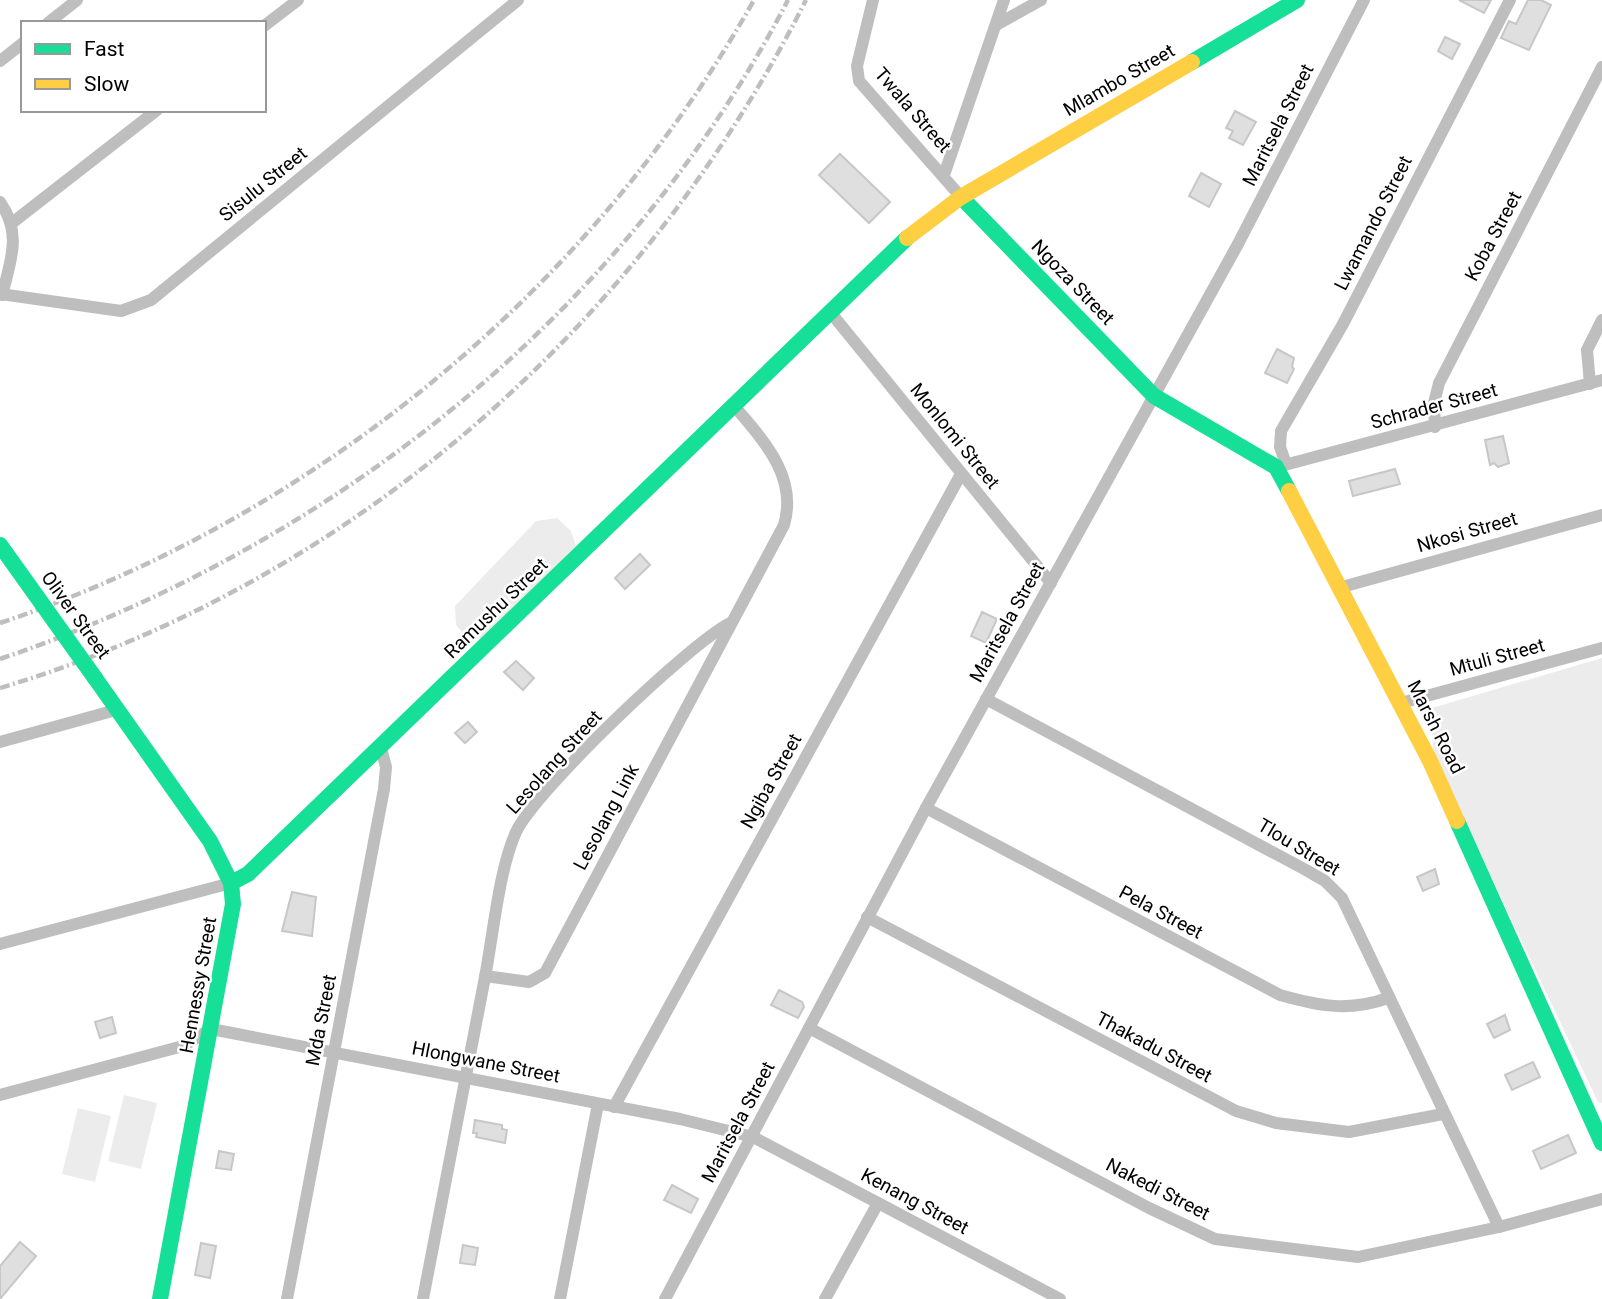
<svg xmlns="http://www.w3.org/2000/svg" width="1602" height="1299" font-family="Roboto,sans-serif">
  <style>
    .green { fill: #ececec }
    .building { fill: #dfdfdf; stroke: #c7c7c7; stroke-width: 2 }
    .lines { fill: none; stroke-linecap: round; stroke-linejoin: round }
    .street { stroke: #bebebe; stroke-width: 12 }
    .fast { stroke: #16e098; stroke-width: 16 }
    .slow { stroke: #ffcf43; stroke-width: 16 }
    .rail { stroke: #bebebe; stroke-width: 4.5; stroke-dasharray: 10 3.5 2 3.5; stroke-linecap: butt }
    .fast-bridge { stroke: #16e098; stroke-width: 16 }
    .labels { text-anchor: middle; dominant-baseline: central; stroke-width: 5; stroke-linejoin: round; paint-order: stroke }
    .street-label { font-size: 19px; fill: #000; stroke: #fff }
  </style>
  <rect width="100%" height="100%" fill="#fff"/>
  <g class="green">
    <polygon points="557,518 571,531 576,546 481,639 465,636 456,625 455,606 536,521"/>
    <polygon points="1602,658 1602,1103 1598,1102 1433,754 1432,708"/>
    <polygon points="124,1095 157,1103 141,1169 108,1161"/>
    <polygon points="78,1108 111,1116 95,1182 62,1174"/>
  </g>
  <g class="building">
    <polygon points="1459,0 1491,0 1484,13"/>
    <polygon points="1528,0 1541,0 1551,5 1529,50 1501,38 1509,21 1516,24"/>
    <polygon points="1445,37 1460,44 1452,59 1438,51"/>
    <polygon points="1235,111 1256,122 1243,145 1229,138 1233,131 1226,128"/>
    <polygon points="840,154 890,202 869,223 819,175"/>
    <polygon points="1201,173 1221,184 1209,207 1189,196"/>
    <polygon points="1277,349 1294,358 1292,367 1294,369 1287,383 1265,373"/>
    <polygon points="1503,436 1509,463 1498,467 1494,463 1490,465 1485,440"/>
    <polygon points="1395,469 1400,484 1353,496 1349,481"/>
    <polygon points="640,554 650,565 625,589 615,578"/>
    <polygon points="982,612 997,619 986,643 971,636"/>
    <polygon points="516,661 534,678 523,690 504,672"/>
    <polygon points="468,722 477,732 465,743 455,733"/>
    <polygon points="1435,869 1439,884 1423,891 1417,877"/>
    <polygon points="292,892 316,897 312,936 282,931"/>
    <polygon points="779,990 802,1002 804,1007 798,1018 771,1005"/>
    <polygon points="1505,1015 1510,1030 1494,1038 1487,1024"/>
    <polygon points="112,1017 116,1033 100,1038 95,1022"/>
    <polygon points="1533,1062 1540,1077 1512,1090 1505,1075"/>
    <polygon points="475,1120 502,1125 502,1129 507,1130 505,1143 476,1137 477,1133 473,1133"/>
    <polygon points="1568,1135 1576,1153 1541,1169 1533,1151"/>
    <polygon points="219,1151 234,1154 231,1170 216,1168"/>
    <polygon points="672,1185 698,1199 691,1213 664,1200"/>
    <polygon points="20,1242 36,1256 0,1299 0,1266"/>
    <polygon points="201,1243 216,1246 210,1278 195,1275"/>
    <polygon points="463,1245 478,1248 475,1265 460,1263"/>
  </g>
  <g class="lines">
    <g class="street">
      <polyline points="873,0 857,66 859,81 961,197"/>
      <polyline points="48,23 77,0"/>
      <polyline points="996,25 1041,0"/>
      <polyline points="264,26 298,0"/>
      <polyline points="0,61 23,43"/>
      <polyline points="944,175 1004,0"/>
      <path d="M0,202C22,233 11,260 2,295"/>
      <polyline points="12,223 157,110"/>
      <polyline points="0,294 121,311 151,300 518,0"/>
      <polyline points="831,313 1051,583"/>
      <polyline points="1590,384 1587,350 1602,320"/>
      <polyline points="1435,427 1434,403 1439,383 1602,67"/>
      <polyline points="1286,464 1280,447 1281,431 1343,324 1510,0"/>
      <polyline points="1281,466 1602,380"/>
      <polyline points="1342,587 1602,515"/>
      <polyline points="986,699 1306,870 1325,881 1342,898 1499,1227"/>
      <polyline points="1401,703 1602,648"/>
      <polyline points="0,742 116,710"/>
      <path d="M926,808L1280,995C1319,1006 1349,1012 1388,998"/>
      <polyline points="867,917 1236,1111 1276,1123 1349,1132 1443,1114"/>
      <polyline points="0,944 231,883"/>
      <path d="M485,976L529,982L545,973L784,525C798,477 764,441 735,407"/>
      <polyline points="809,1028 1149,1208 1215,1239 1358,1257 1499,1227 1602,1199"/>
      <polyline points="0,1095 183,1046 211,1029 680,1119 753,1137 1060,1299"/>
      <polyline points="614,1107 961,474"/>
      <polyline points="287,1299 384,789 386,767 381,748"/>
      <path d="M423,1299C444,1192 465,1085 485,977C493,936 499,869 516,832C535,791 689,644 730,623"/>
      <polyline points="560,1299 598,1104"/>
      <polyline points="665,1299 926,808 1238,244 1364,0"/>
      <polyline points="825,1299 878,1203"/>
    </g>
    <g class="fast">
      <polyline points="1192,62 1297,0"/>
      <polyline points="961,197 1154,396 1276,467 1289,491"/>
      <polyline points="95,678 210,841 231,883 233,904 160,1299"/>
      <polyline points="1457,821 1602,1143"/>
      <polyline points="231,883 248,874 907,238"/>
    </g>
    <g class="slow">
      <polyline points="907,238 961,197 1192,62"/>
      <polyline points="1289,491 1430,761 1457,821"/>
    </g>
    <g class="rail">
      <path d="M0,623C314,518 592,289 754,0"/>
      <path d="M0,659C332,546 625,314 788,0"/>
      <path d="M0,688C351,583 642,325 806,0"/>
    </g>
    <polyline class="fast-bridge" points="0,545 95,678"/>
  </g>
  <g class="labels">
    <g class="street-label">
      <text transform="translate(1119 80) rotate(-30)">Mlambo Street</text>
      <text transform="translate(913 110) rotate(49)">Twala Street</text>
      <text transform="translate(1278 125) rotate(-63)">Maritsela Street</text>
      <text transform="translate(263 184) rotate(-39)">Sisulu Street</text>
      <text transform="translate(1373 223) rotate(-63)">Lwamando Street</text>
      <text transform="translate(1493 236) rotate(-62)">Koba Street</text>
      <text transform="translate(1073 282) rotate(46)">Ngoza Street</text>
      <text transform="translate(1434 406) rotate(-15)">Schrader Street</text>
      <text transform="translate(955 436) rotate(51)">Monlomi Street</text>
      <text transform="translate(1467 532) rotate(-16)">Nkosi Street</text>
      <text transform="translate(496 608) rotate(-44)">Ramushu Street</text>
      <text transform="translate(76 615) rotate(54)">Oliver Street</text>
      <text transform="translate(1007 622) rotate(-61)">Maritsela Street</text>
      <text transform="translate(1497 657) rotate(-15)">Mtuli Street</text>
      <text transform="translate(1436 727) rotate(63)">Marsh Road</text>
      <text transform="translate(554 762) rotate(-48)">Lesolang Street</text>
      <text transform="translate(771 781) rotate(-61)">Ngiba Street</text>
      <text transform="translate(606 817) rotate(-62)">Lesolang Link</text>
      <text transform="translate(1299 847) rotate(31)">Tlou Street</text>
      <text transform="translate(1161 912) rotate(28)">Pela Street</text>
      <text transform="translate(198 985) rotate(-80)">Hennessy Street</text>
      <text transform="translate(321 1020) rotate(-79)">Mda Street</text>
      <text transform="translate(1154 1047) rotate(28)">Thakadu Street</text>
      <text transform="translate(486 1062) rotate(11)">Hlongwane Street</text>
      <text transform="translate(738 1122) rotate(-62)">Maritsela Street</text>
      <text transform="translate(1158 1189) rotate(27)">Nakedi Street</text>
      <text transform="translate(915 1201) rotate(28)">Kenang Street</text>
    </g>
  </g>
  <rect x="21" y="21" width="245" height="91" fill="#ffffff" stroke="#999999" stroke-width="2"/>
  <rect x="35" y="44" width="35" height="10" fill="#16e098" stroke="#999999" stroke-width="2"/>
  <text x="84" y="56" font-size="21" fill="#000000">Fast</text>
  <rect x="35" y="79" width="35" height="10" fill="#ffcf43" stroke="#999999" stroke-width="2"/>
  <text x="84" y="91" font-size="21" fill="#000000">Slow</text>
</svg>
